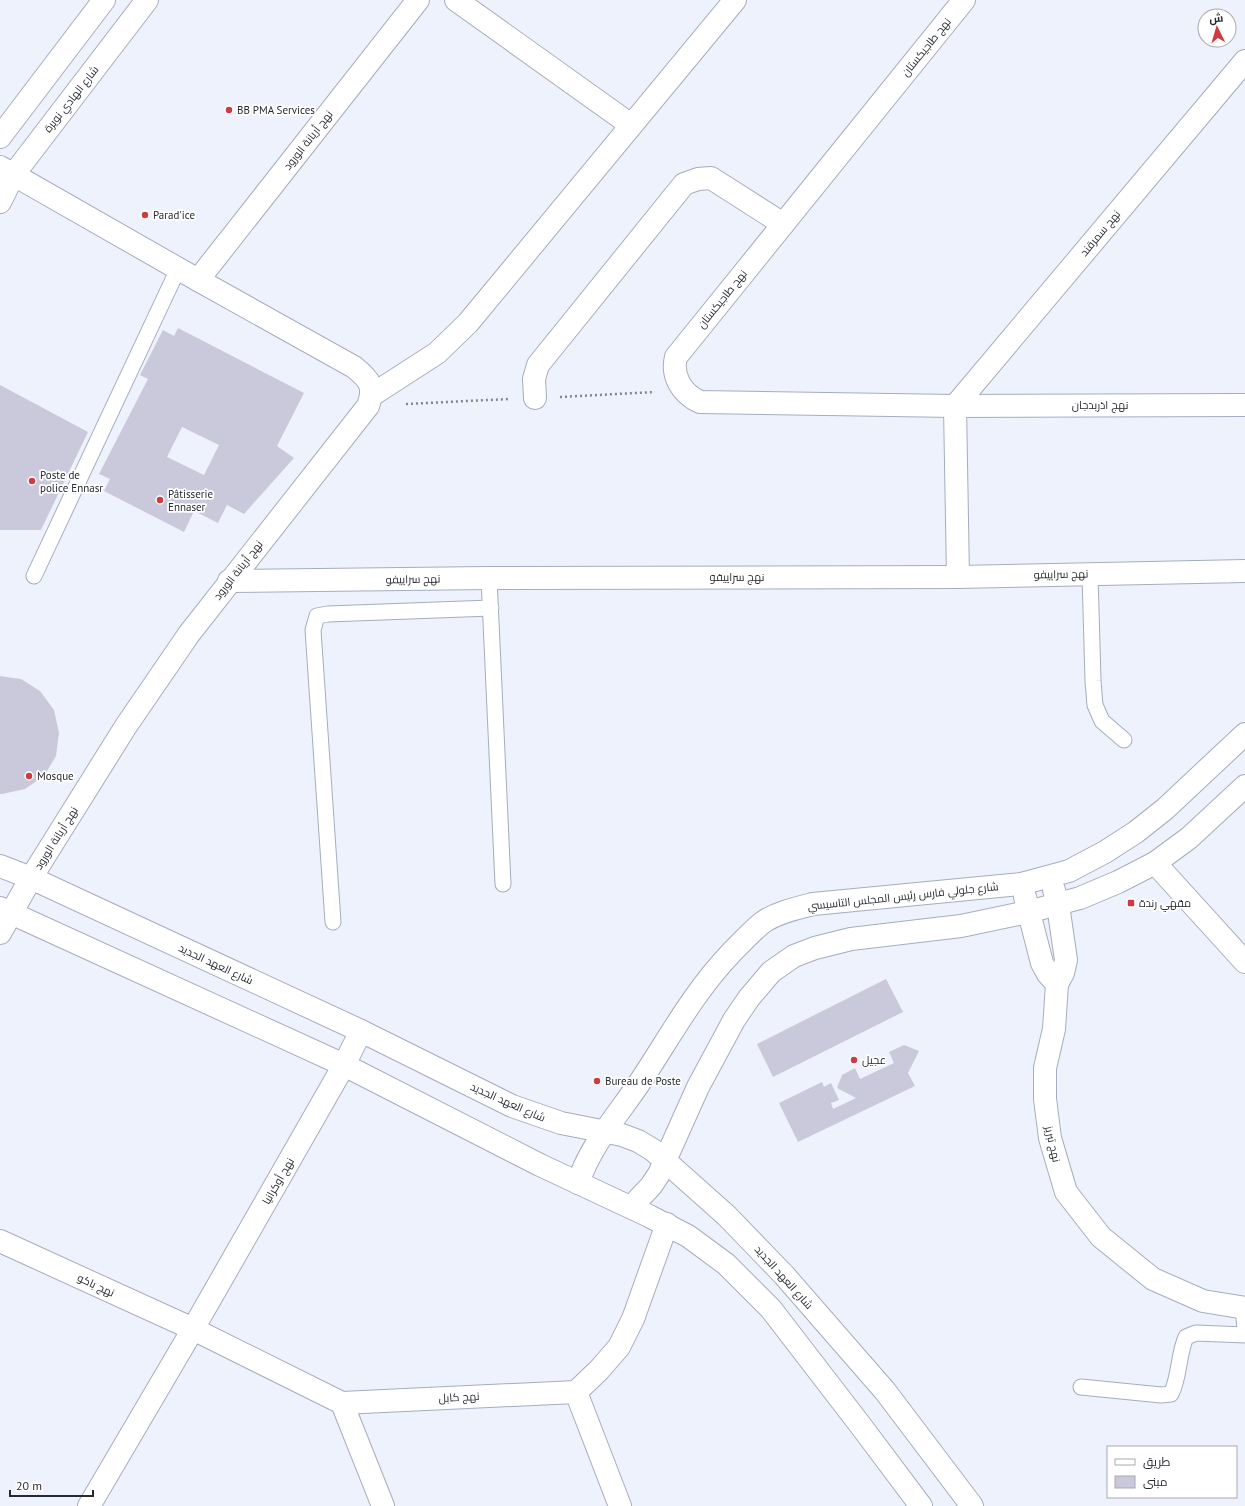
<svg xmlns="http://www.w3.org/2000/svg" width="1245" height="1506" font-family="'PT Sans',Cairo,sans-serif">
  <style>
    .building { fill: #cac9db; fill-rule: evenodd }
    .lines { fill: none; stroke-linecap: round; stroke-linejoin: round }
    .service-casing { stroke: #a5adbe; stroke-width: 17 }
    .minor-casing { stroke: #a5adbe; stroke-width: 24 }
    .secondary-casing { stroke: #a5adbe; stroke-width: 24 }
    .path { stroke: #82868f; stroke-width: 2.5; stroke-dasharray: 2 3; stroke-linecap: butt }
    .service { stroke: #fff; stroke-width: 15 }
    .minor { stroke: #fff; stroke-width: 22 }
    .secondary { stroke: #fff; stroke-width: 22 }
    .poi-dot { fill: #cc3c42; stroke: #fff; stroke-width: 1.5 }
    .labels { text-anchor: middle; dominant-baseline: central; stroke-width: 3.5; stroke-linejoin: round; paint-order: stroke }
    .street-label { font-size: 11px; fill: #272a31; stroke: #fff }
    .poi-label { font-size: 11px; fill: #272a31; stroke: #fff; text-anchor: start }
  </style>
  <rect width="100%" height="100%" fill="#edf2fd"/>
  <g class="building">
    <path d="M178,328L304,393L277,446L294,458L244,514L227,505L218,523L194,511L184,532L104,491L110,479L99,474L148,379L140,375L163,330L174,336ZM182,427L219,445L204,475L167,457Z"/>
    <polygon points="0,385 88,432 41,530 0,530"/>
    <polygon points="0,676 21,679 40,691 54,710 59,733 56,756 44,776 25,789 2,794 0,794"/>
    <polygon points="886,979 903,1012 773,1077 757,1044"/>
    <polygon points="904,1045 919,1051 908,1073 915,1086 798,1142 779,1103 822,1082 824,1087 831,1083 839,1100 831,1103 833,1109 856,1098 837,1088 842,1075 855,1068 860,1079 894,1063 889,1052"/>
  </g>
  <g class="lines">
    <g class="service-casing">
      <g id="service">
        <polyline points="1090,574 1093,681 1095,705 1102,721 1124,740"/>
        <polyline points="34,576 178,269"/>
        <polyline points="489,578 503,884"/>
        <polyline points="333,922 313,630 317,616 328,614 491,608"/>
        <polyline points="1243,1307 1245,1329"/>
        <path d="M1081,1387L1161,1395L1171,1394C1180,1376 1178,1355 1186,1337L1196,1333L1245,1335"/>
      </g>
    </g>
    <g class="minor-casing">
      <g id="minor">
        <polyline points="456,0 631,125"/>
        <path d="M964,0L676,357C671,376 682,394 700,402L955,406L1245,405"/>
        <path d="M0,167L198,280L354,367C370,380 375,386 368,406L189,634L126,726L31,878L0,933"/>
        <polyline points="198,280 418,0"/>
        <polyline points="372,395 437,353 468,323 735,0"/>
        <polyline points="535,398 534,379 538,365 684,184 698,179 711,178 783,224"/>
        <polyline points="955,406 1245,61"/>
        <polyline points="955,406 958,577"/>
        <polyline points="229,581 489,578 958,577 1245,571"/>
        <polyline points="1155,863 1245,962"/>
        <polyline points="1054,890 1058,905 1066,960 1063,973 1057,984"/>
        <polyline points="1025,897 1042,963 1048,974 1057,984 1054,1029 1045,1068 1045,1099 1050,1138 1066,1192 1101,1237 1153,1279 1203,1301 1245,1308"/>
        <path d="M578,1183C591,1144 618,1115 640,1082C670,1037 693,993 731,953C741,943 751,932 762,923C775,913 797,908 813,904L1021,884L1069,871L1105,852L1136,832L1165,809L1245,734"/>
        <polyline points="631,1207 651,1186 659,1174 698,1087 734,1020 749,998 771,972 794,956 815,948 851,939 961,926 1028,912 1080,898 1118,882 1155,863 1189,838 1245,786"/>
        <polyline points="0,1241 193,1329 342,1403 383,1506"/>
        <polyline points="576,1392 620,1506"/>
        <polyline points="342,1403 576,1392 599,1370 619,1347 633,1319 667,1224"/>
        <polyline points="89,1506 193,1329 344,1065 361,1031"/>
      </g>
    </g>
    <g class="secondary-casing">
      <g id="secondary">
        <polyline points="0,137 104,0"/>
        <polyline points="0,202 14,174 147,0"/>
        <polyline points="0,866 31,878 361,1031 512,1106 561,1123 622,1135 638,1141 653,1150 727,1216 784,1275 885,1391 972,1506"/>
        <polyline points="0,908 344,1065 540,1165 649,1216 688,1236 726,1264 771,1309 861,1426 921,1506"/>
      </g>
    </g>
    <g class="path">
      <polyline points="560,397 655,392"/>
      <polyline points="406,404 509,399"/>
    </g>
    <use href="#service" class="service"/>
    <use href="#minor" class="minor"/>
    <use href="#secondary" class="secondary"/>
  </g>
  <g class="poi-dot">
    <circle cx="229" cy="110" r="4"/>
    <circle cx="145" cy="215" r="4"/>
    <circle cx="32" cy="481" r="4"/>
    <circle cx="160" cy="500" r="4"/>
    <circle cx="29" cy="776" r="4"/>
    <rect x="1127" y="899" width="8" height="8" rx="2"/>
    <circle cx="854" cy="1060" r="4"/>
    <circle cx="597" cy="1081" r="4"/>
  </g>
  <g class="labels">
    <g class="street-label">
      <text transform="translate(926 47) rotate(-51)">نهج طاجيكستان</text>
      <text transform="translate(71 99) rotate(-52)">شارع الهادي نويرة</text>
      <text transform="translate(308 140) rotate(-52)">نهج أريانة الورود</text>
      <text transform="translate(1100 233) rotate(-50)">نهج سمرقند</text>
      <text transform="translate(722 299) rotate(-51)">نهج طاجيكستان</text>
      <text x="1100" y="405">نهج اذربدجان</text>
      <text transform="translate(238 570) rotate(-52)">نهج أريانة الورود</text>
      <text transform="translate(1061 574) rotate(-1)">نهج سراييفو</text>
      <text x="737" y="577">نهج سراييفو</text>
      <text transform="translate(413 579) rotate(-1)">نهج سراييفو</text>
      <text transform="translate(56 838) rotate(-58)">نهج أريانة الورود</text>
      <text transform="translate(903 896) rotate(-6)">شارع جلولي فارس رئيس المجلس التاسيسي</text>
      <text transform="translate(216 964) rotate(25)">شارع العهد الجديد</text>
      <text transform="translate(508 1102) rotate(24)">شارع العهد الجديد</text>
      <text transform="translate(1053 1144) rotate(77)">نهج تبريز</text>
      <text transform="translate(278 1181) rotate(-60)">نهج أوكرانيا</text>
      <text transform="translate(784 1277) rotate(48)">شارع العهد الجديد</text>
      <text transform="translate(96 1285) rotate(25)">نهج باكو</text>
      <text transform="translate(459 1397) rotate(-3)">نهج كابل</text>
    </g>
    <g class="poi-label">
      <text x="237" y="110">BB PMA Services</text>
      <text x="153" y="215">Parad'ice</text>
      <text x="40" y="475">Poste de<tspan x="40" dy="13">police Ennasr</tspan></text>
      <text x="168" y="494">Pâtisserie<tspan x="168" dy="13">Ennaser</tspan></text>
      <text x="37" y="776">Mosque</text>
      <text x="1139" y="903">مقهي رندة</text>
      <text x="862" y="1060">عجيل</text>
      <text x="605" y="1081">Bureau de Poste</text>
    </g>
  </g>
  <rect x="1107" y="1446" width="130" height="52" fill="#ffffff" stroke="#a9aaad"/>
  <rect x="1115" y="1459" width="20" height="6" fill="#ffffff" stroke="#a9aaad"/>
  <text x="1143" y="1466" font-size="12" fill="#272a31">طريق</text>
  <rect x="1115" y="1476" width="20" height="12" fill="#cac9db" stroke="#a9aaad"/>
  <text x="1143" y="1486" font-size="12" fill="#272a31">مبنى</text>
  <g transform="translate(1217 28) rotate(355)"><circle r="19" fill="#ffffff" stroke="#a9aaad"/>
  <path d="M0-3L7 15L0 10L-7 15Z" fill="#cc3c42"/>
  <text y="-6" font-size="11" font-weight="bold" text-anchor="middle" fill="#272a31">ش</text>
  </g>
  <path d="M10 1490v6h83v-6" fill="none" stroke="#272a31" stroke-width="2"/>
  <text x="16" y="1490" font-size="12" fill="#272a31" stroke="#ffffff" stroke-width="3" paint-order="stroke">20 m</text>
</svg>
